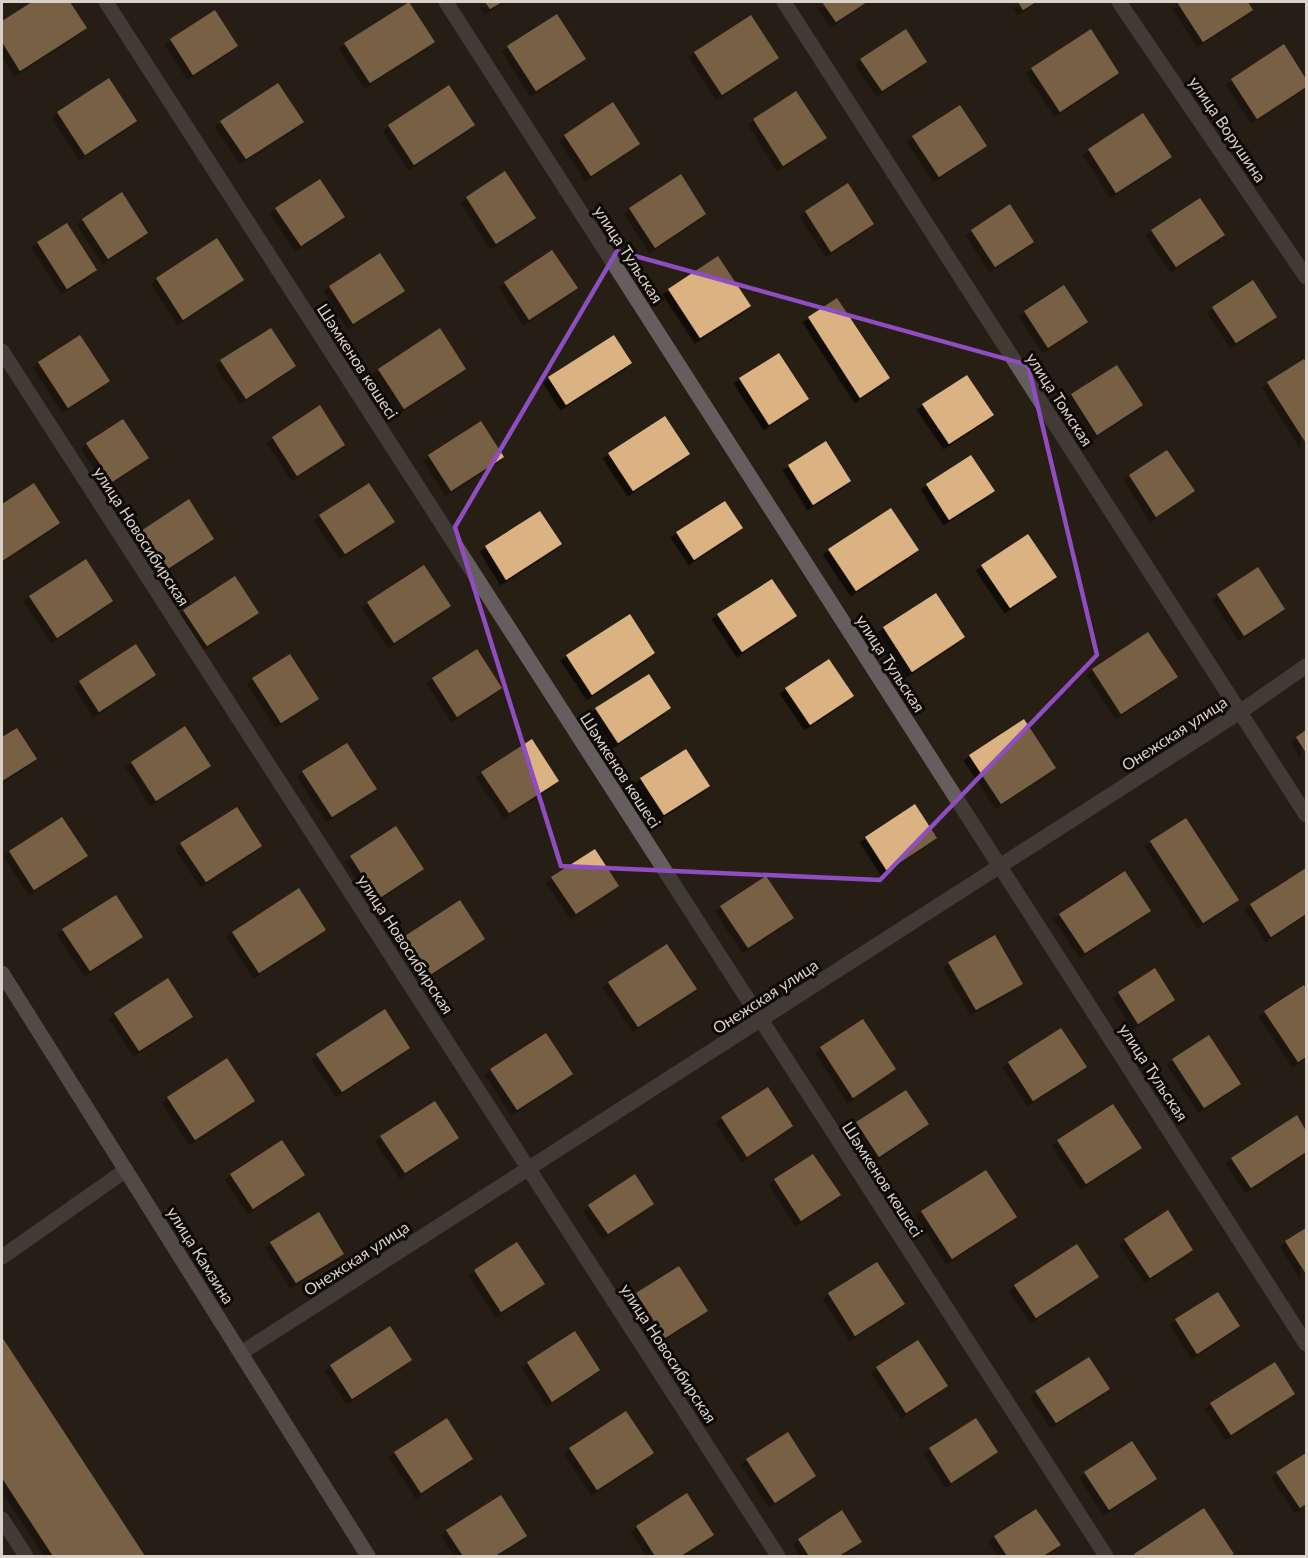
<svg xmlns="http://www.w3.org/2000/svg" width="1308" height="1558" font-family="Lato,sans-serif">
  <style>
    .building { fill: #dbb282; filter: url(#shadow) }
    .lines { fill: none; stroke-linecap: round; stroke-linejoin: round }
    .street { stroke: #655d5e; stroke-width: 15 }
    .secondary { stroke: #8d8082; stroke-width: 15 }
    .marked { fill: none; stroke: #8e4dc1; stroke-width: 4.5; stroke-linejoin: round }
    .labels { text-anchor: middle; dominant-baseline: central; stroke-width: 6; stroke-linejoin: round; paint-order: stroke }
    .street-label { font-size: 16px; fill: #d8d2cb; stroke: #0d0905 }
  </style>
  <defs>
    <filter id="shadow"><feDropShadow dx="-5.5" dy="5.5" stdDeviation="0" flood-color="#0009"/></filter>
  </defs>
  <rect width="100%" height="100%" fill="#271e14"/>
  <g class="building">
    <polygon points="32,2 70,2 87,28 20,71 2,42 2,21"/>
    <polygon points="409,2 435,42 370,83 344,43"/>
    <polygon points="485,2 502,2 490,9"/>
    <polygon points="822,2 867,2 836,22"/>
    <polygon points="1018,2 1036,2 1023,10"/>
    <polygon points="1177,2 1248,2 1253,10 1203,42"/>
    <polygon points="215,10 238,46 193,75 170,39"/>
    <polygon points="557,14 586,59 536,91 507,46"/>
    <polygon points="751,15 779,58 722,95 694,52"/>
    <polygon points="906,29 927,62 882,91 860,59"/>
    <polygon points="1091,29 1119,73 1060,112 1031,68"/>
    <polygon points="1284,44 1306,79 1306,87 1257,119 1231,79"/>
    <polygon points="109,78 137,121 85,155 57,112"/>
    <polygon points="278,83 304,122 246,159 220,121"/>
    <polygon points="449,85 475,125 414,165 388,125"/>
    <polygon points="796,91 827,138 783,166 753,119"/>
    <polygon points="613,102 640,144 591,176 564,135"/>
    <polygon points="960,105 987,146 939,177 912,136"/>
    <polygon points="1143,113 1172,157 1116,193 1088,149"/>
    <polygon points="505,171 536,218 496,244 466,197"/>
    <polygon points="681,174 706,214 655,248 629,208"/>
    <polygon points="320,179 345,217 301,246 275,208"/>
    <polygon points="848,183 874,224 831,252 805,211"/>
    <polygon points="122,192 148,233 108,259 82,219"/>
    <polygon points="1200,198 1225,235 1176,267 1151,230"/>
    <polygon points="1010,204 1034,242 995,267 971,230"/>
    <polygon points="67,223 97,270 67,289 37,242"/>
    <polygon points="217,238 244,280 183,320 156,278"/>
    <polygon points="552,250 578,288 529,320 504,282"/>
    <polygon points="380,253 405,291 353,324 329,286"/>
    <polygon points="718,256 751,306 700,338 668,289"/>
    <polygon points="1253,280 1277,317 1236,343 1212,307"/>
    <polygon points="1064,285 1088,322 1048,348 1024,311"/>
    <polygon points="837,298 890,378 860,398 808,317"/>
    <polygon points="271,328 296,366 246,399 220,360"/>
    <polygon points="440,328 466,369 404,409 378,369"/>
    <polygon points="80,335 110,381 68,408 38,362"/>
    <polygon points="614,335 632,363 566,405 548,377"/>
    <polygon points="779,353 809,399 769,425 739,378"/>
    <polygon points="1304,359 1306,362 1306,443 1267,382"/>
    <polygon points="1117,365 1143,405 1097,435 1071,394"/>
    <polygon points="967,375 994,415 949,444 922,404"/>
    <polygon points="320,405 345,445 297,476 272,437"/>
    <polygon points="665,416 690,454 633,491 608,453"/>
    <polygon points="123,419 149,458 112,482 86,443"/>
    <polygon points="481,421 504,457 451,491 428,455"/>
    <polygon points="826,441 851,481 813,505 788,465"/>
    <polygon points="1167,450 1195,491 1156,517 1129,475"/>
    <polygon points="971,455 995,491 949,520 926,484"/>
    <polygon points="34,483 60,523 2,561 2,504"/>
    <polygon points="369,483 395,522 345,554 319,515"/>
    <polygon points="189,499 214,539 166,570 141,531"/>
    <polygon points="725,501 743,528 694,560 676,532"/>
    <polygon points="891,508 919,550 856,591 828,549"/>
    <polygon points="540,511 562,544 506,580 485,546"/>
    <polygon points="1028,534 1057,577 1010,608 981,565"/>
    <polygon points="86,559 113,601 57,638 29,596"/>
    <polygon points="424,565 451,606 394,643 367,602"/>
    <polygon points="1258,567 1285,609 1244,636 1217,594"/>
    <polygon points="235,576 259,613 207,646 183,610"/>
    <polygon points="772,579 797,616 742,652 717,614"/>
    <polygon points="936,593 965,637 912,672 883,627"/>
    <polygon points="630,614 655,653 592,695 566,655"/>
    <polygon points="1148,632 1178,677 1121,714 1092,669"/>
    <polygon points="136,644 156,675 99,712 79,681"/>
    <polygon points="477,649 502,688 457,717 432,678"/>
    <polygon points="290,654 319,699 281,723 252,678"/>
    <polygon points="829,659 854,696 810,725 785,688"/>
    <polygon points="649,674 671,708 618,743 595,708"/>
    <polygon points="1024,719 1056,768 1001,804 969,755"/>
    <polygon points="185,726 211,766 156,801 131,762"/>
    <polygon points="17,728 37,759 2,781 2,737"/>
    <polygon points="1306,730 1306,753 1296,737"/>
    <polygon points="532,739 559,781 509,813 481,772"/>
    <polygon points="347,743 377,789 332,817 302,771"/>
    <polygon points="686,749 710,786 664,815 640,778"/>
    <polygon points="915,804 937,838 887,871 865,837"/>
    <polygon points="237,807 262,846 206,882 180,843"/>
    <polygon points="62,817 88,856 34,890 9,851"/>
    <polygon points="1186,818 1239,900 1203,923 1150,841"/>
    <polygon points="396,826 424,869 378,899 350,856"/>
    <polygon points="595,849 619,886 576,914 551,877"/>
    <polygon points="1306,868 1306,914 1271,937 1250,904"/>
    <polygon points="1125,871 1151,911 1085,953 1059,914"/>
    <polygon points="766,876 794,918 748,948 720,906"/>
    <polygon points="299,888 326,930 259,973 232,932"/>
    <polygon points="116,895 143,937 90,971 62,929"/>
    <polygon points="460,900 485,939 430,975 405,936"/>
    <polygon points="995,935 1023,984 976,1010 948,962"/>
    <polygon points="667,944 697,989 638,1027 608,982"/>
    <polygon points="1155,968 1175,1000 1138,1024 1118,992"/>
    <polygon points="168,978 193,1017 139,1051 114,1013"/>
    <polygon points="1304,985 1306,989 1306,1057 1298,1062 1264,1011"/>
    <polygon points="385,1009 410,1048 342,1092 316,1054"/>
    <polygon points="863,1019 896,1069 853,1098 820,1047"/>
    <polygon points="1061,1028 1087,1067 1033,1101 1008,1062"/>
    <polygon points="546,1033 573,1074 517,1110 490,1069"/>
    <polygon points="1209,1035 1241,1084 1204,1108 1172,1059"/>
    <polygon points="227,1058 255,1101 195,1140 167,1097"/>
    <polygon points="768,1087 793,1126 747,1157 721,1117"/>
    <polygon points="906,1090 929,1124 879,1157 856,1122"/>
    <polygon points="435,1101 459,1138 405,1173 380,1136"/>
    <polygon points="1113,1104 1142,1148 1086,1184 1057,1140"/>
    <polygon points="1297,1115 1306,1131 1306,1152 1251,1188 1231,1158"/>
    <polygon points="282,1140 305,1175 253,1209 230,1174"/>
    <polygon points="813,1154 841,1195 801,1221 774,1179"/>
    <polygon points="986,1170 1017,1217 952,1259 921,1211"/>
    <polygon points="635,1174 654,1204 608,1234 588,1205"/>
    <polygon points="1168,1210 1193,1250 1150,1278 1124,1239"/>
    <polygon points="319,1212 344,1254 296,1283 270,1242"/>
    <polygon points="1306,1228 1306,1274 1285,1241"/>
    <polygon points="517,1242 545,1284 501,1312 474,1270"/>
    <polygon points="1077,1244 1099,1277 1036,1318 1014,1285"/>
    <polygon points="877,1262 905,1304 855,1336 828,1293"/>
    <polygon points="679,1266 708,1311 665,1338 636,1293"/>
    <polygon points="1218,1292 1240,1326 1197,1354 1175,1319"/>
    <polygon points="390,1326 412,1360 352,1399 330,1365"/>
    <polygon points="575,1331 600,1370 552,1402 527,1362"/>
    <polygon points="2,1337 145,1556 53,1556 2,1478"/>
    <polygon points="918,1340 948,1386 906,1413 876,1367"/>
    <polygon points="1089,1357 1110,1389 1056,1423 1035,1391"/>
    <polygon points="1275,1362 1295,1394 1231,1435 1210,1403"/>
    <polygon points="626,1411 654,1453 597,1490 569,1448"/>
    <polygon points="447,1418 473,1459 421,1493 394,1452"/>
    <polygon points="976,1418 998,1452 951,1483 929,1448"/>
    <polygon points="788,1432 816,1476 775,1503 746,1459"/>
    <polygon points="1132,1441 1157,1479 1109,1510 1084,1472"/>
    <polygon points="1306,1453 1306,1504 1300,1508 1276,1472"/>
    <polygon points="687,1493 714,1535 681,1556 655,1556 636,1526"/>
    <polygon points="501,1495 527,1536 495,1556 463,1556 446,1530"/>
    <polygon points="1204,1508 1234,1554 1230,1556 1136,1556 1134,1554"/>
    <polygon points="1036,1509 1061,1545 1043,1556 1007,1556 994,1536"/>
    <polygon points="842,1510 862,1542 839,1556 809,1556 798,1539"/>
  </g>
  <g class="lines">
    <g class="street">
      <polyline points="106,2 1106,1556"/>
      <polyline points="446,2 1306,1344"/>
      <polyline points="784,2 1306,815"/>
      <polyline points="1119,2 1306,277"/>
      <polyline points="2,351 778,1556"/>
      <polyline points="2,1257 126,1170"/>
      <polyline points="241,1353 1240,712 1306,666"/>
      <polyline points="2,1519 26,1556"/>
    </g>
    <polyline class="secondary" points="2,973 368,1556"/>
  </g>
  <path d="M0 0H1308V1558H0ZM617,251L1028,365L1097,655L880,880L561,866L455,527Z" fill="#271e14" fill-opacity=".55" fill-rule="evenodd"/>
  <path class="marked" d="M617,251L1028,365L1097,655L880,880L561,866L455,527Z"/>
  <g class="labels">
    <g class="street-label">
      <text transform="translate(1228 129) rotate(56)">улица Ворушина</text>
      <text transform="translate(629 254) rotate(57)">улица Тульская</text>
      <text transform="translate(358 361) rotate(57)">Шәмкенов көшесі</text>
      <text transform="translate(1060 399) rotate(57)">улица Томская</text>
      <text transform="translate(142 536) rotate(57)">улица Новосибирская</text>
      <text transform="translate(891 663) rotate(57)">улица Тульская</text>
      <text transform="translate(1174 733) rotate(-33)">Онежская улица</text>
      <text transform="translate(621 770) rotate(57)">Шәмкенов көшесі</text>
      <text transform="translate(406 944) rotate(57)">улица Новосибирская</text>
      <text transform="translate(765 996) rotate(-33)">Онежская улица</text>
      <text transform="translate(1154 1072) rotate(57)">улица Тульская</text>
      <text transform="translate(883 1179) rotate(57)">Шәмкенов көшесі</text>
      <text transform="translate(201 1255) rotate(58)">улица Камзина</text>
      <text transform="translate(356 1258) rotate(-33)">Онежская улица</text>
      <text transform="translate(669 1353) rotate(57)">улица Новосибирская</text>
    </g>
  </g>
  <rect width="1308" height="1558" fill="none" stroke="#d8d2cb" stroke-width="6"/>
</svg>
